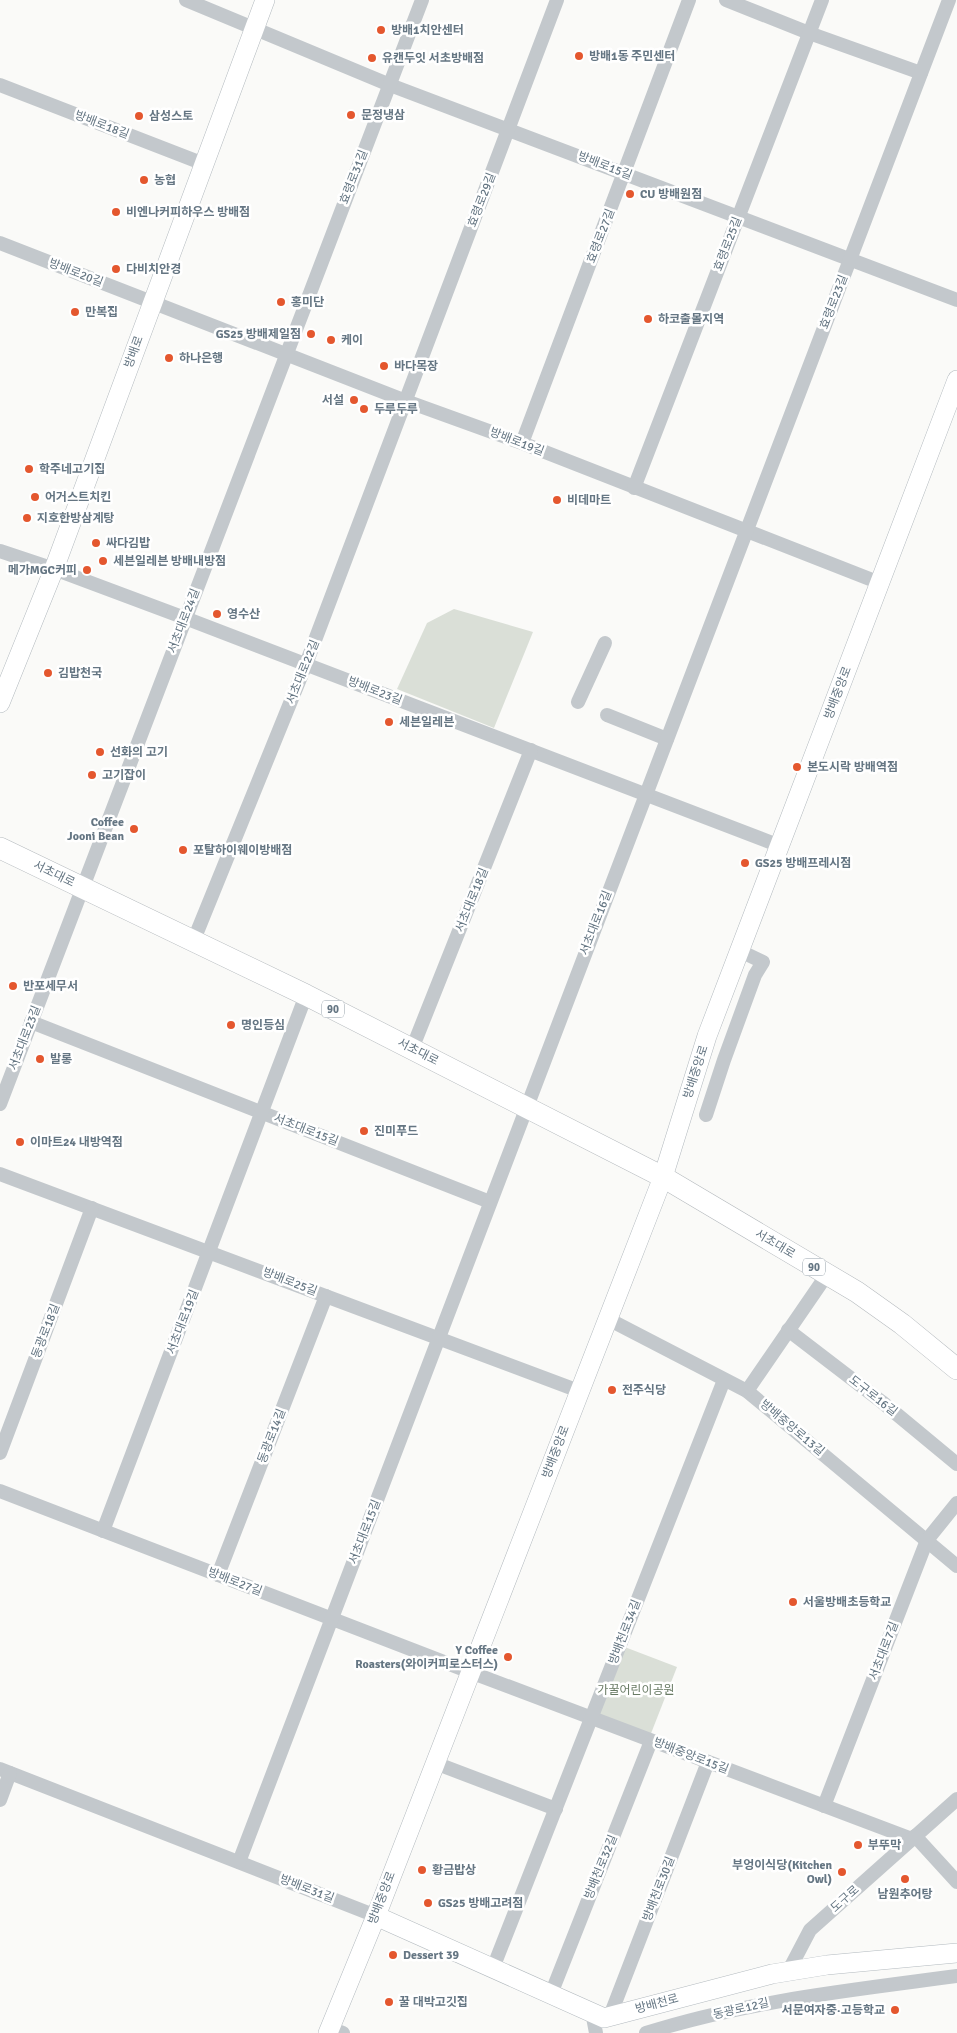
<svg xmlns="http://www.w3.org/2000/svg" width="957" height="2033" font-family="Signika,'Noto Sans KR',sans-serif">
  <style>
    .green { fill: #dadfd7 }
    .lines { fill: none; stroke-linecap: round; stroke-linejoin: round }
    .secondary-casing { stroke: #b3babf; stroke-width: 20 }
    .primary-casing { stroke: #b5babe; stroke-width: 22 }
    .street { stroke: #c3c8cc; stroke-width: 14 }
    .secondary { stroke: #fff; stroke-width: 19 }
    .primary { stroke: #fff; stroke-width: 21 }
    .poi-dot { fill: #e4572e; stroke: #fff; stroke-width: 2 }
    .labels { text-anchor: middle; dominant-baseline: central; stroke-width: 5; stroke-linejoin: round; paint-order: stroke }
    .shield { fill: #fff; stroke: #939fa8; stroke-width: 1 }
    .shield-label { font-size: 11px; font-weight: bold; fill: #657683 }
    .poi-label { font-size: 12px; font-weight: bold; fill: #657683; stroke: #fff; text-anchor: start }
    .street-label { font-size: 12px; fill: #657683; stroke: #fff }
    .park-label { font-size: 12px; fill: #687a64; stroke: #fff }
  </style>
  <rect width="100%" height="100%" fill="#fafaf8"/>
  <g class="green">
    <polygon points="454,609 533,632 494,728 397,689 427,623"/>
    <polygon points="622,1646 677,1667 650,1736 595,1714"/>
  </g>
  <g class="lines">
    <g class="secondary-casing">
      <g id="secondary">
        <polyline points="0,703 54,569 265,0"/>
        <polyline points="376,1916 604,2018 772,1974 827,1965 957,1953"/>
        <polyline points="328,2033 376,1916 663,1177 707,1036 957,380"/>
      </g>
    </g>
    <g class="primary-casing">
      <polyline id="primary" points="0,848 306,995 663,1177 857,1292 902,1324 957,1369"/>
    </g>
    <g class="street">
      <polyline points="186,0 390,85 957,300"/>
      <polyline points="726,0 809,33 921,73"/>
      <polyline points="0,85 204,164"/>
      <polyline points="0,243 406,401 522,443 880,583"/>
      <polyline points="522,443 689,0"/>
      <polyline points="634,488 822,0"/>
      <polyline points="0,551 54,569 185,618 780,846"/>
      <polyline points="578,702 605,643"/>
      <polyline points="607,715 667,739"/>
      <polyline points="193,942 306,664 557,0"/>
      <polyline points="31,1022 490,1202"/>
      <polyline points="412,1049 531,750"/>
      <polyline points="0,1104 422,0"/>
      <polyline points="706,1115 724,1060 755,975 763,962 740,951"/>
      <polyline points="0,1174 579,1391"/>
      <polyline points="608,1319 747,1391 957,1566"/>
      <polyline points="788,1330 882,1402 957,1464"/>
      <polyline points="747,1391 828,1273"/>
      <polyline points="0,1453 92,1208"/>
      <polyline points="0,1491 470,1672 912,1839"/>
      <polyline points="103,1531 306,995"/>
      <polyline points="218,1575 326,1296"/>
      <polyline points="435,1763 556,1809"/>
      <polyline points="0,1769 376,1916"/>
      <polyline points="0,1800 10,1773"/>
      <polyline points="824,1806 927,1540 957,1503"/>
      <polyline points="915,1836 957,1882"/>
      <polyline points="239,1862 949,0"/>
      <polyline points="493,1968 724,1380"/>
      <polyline points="788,1972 810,1930 957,1799"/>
      <polyline points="551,1994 651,1741"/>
      <polyline points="592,2012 596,2033"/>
      <polyline points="610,2016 708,1762"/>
      <polyline points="330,2028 343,2033"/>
      <path d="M646,2033C746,2001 853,1990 957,1976"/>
    </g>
    <use href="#secondary" class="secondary"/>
    <use href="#primary" class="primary"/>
  </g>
  <g class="poi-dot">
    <circle cx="381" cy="30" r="5"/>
    <circle cx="579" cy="56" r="5"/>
    <circle cx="372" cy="58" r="5"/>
    <circle cx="351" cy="115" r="5"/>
    <circle cx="139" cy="116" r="5"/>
    <circle cx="144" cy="180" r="5"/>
    <circle cx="630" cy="194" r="5"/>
    <circle cx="116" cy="212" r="5"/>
    <circle cx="116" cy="269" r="5"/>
    <circle cx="281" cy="302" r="5"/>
    <circle cx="75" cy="312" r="5"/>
    <circle cx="648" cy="319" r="5"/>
    <circle cx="311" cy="334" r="5"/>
    <circle cx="331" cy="340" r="5"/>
    <circle cx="169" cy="358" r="5"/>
    <circle cx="384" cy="366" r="5"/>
    <circle cx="354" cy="400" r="5"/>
    <circle cx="364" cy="409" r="5"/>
    <circle cx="29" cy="469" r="5"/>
    <circle cx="35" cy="497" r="5"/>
    <circle cx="557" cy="500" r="5"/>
    <circle cx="27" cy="518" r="5"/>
    <circle cx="96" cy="543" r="5"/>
    <circle cx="103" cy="561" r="5"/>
    <circle cx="87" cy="570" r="5"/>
    <circle cx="217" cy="614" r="5"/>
    <circle cx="48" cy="673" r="5"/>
    <circle cx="389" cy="722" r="5"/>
    <circle cx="100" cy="752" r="5"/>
    <circle cx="797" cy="767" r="5"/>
    <circle cx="92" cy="775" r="5"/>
    <circle cx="134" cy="829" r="5"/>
    <circle cx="183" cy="850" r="5"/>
    <circle cx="745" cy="863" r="5"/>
    <circle cx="13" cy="986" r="5"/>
    <circle cx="231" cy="1025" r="5"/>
    <circle cx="40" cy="1059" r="5"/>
    <circle cx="364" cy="1131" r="5"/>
    <circle cx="20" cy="1142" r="5"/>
    <circle cx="612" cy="1390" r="5"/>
    <circle cx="793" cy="1602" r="5"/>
    <circle cx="508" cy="1657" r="5"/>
    <circle cx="858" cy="1845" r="5"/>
    <circle cx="422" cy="1870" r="5"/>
    <circle cx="842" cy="1872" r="5"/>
    <circle cx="905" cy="1879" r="5"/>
    <circle cx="428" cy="1903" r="5"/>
    <circle cx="393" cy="1955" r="5"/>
    <circle cx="389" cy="2002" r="5"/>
    <circle cx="895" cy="2010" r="5"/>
  </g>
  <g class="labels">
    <g class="shield">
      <rect x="322" y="1000.5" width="22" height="17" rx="4"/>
      <rect x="803" y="1258.5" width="22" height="17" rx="4"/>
    </g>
    <g class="shield-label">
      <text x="333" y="1009">90</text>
      <text x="814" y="1267">90</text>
    </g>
    <g class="poi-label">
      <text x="391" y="30">방배1치안센터</text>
      <text x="589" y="56">방배1동 주민센터</text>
      <text x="382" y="58">유캔두잇 서초방배점</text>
      <text x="361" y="115">문정냉삼</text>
      <text x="149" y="116">삼성스토</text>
      <text x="154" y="180">농협</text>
      <text x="640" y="194">CU 방배원점</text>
      <text x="126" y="212">비엔나커피하우스 방배점</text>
      <text x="126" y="269">다비치안경</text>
      <text x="291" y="302">홍미단</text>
      <text x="85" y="312">만복집</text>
      <text x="658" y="319">하코출몰지역</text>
      <text x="301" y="334" text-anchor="end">GS25 방배제일점</text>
      <text x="341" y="340">케이</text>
      <text x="179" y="358">하나은행</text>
      <text x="394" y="366">바다목장</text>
      <text x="344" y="400" text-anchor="end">서설</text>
      <text x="374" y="409">두루두루</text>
      <text x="39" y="469">학주네고기집</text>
      <text x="45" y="497">어거스트치킨</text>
      <text x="567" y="500">비데마트</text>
      <text x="37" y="518">지호한방삼계탕</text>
      <text x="106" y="543">싸다김밥</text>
      <text x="113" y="561">세븐일레븐 방배내방점</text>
      <text x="77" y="570" text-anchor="end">메가MGC커피</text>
      <text x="227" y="614">영수산</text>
      <text x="58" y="673">김밥천국</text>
      <text x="399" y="722">세븐일레븐</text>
      <text x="110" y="752">선화의 고기</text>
      <text x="807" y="767">본도시락 방배역점</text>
      <text x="102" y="775">고기잡이</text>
      <text x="124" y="822" text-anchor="end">Coffee<tspan x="124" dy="14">Jooni Bean</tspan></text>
      <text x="193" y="850">포탈하이웨이방배점</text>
      <text x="755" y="863">GS25 방배프레시점</text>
      <text x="23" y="986">반포세무서</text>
      <text x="241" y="1025">명인등심</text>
      <text x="50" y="1059">발롱</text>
      <text x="374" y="1131">진미푸드</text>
      <text x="30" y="1142">이마트24 내방역점</text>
      <text x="622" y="1390">전주식당</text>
      <text x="803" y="1602">서울방배초등학교</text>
      <text x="498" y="1650" text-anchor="end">Y Coffee<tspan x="498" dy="14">Roasters(와이커피로스터스)</tspan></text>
      <text x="868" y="1845">부뚜막</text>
      <text x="832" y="1865" text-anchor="end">부엉이식당(Kitchen<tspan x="832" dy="14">Owl)</tspan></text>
      <text x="432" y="1870">황금밥상</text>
      <text x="905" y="1894" text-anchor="middle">남원추어탕</text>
      <text x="438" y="1903">GS25 방배고려점</text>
      <text x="403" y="1955">Dessert 39</text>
      <text x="399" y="2002">꿀 대박고깃집</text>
      <text x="885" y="2010" text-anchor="end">서문여자중·고등학교</text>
    </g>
    <g class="street-label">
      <text transform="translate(102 125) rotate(21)">방배로18길</text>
      <text transform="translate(605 166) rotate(21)">방배로15길</text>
      <text transform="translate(354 177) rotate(-69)">효령로31길</text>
      <text transform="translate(482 200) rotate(-69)">효령로29길</text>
      <text transform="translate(601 236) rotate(-69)">효령로27길</text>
      <text transform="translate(728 244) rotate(-69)">효령로25길</text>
      <text transform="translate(76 273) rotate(21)">방배로20길</text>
      <text transform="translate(834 302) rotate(-69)">효령로23길</text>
      <text transform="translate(134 352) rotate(-70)">방배로</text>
      <text transform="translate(517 442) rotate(21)">방배로19길</text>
      <text transform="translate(184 621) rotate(-69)">서초대로24길</text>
      <text transform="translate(303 672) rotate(-68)">서초대로22길</text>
      <text transform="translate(375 691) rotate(21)">방배로23길</text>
      <text transform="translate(838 693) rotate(-69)">방배중앙로</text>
      <text transform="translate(54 874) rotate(26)">서초대로</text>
      <text transform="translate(472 900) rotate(-68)">서초대로18길</text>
      <text transform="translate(596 923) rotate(-69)">서초대로16길</text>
      <text transform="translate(25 1038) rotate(-69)">서초대로23길</text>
      <text transform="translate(418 1052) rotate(27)">서초대로</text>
      <text transform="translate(696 1072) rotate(-72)">방배중앙로</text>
      <text transform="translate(306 1130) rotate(21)">서초대로15길</text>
      <text transform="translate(775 1244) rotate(31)">서초대로</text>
      <text transform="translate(290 1282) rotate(21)">방배로25길</text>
      <text transform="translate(183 1322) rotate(-69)">서초대로19길</text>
      <text transform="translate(46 1331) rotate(-69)">동광로18길</text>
      <text transform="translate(873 1396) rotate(38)">도구로16길</text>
      <text transform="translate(792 1428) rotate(40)">방배중앙로13길</text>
      <text transform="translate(272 1436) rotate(-69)">동광로14길</text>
      <text transform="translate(556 1452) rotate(-69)">방배중앙로</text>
      <text transform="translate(365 1532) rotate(-69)">서초대로15길</text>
      <text transform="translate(235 1582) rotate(21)">방배로27길</text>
      <text transform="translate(625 1632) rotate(-69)">방배천로34길</text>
      <text transform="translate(884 1651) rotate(-69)">서초대로7길</text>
      <text transform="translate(691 1756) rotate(21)">방배중앙로15길</text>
      <text transform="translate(601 1867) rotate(-68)">방배천로32길</text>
      <text transform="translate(307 1889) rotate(21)">방배로31길</text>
      <text transform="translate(659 1889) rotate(-69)">방배천로30길</text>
      <text transform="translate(382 1898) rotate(-69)">방배중앙로</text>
      <text transform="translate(845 1899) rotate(-42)">도구로</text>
      <text transform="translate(657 2004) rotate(-15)">방배천로</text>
      <text transform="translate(741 2009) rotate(-13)">동광로12길</text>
    </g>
    <g class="park-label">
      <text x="636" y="1690">가꿀어린이공원</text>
    </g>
  </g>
</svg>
